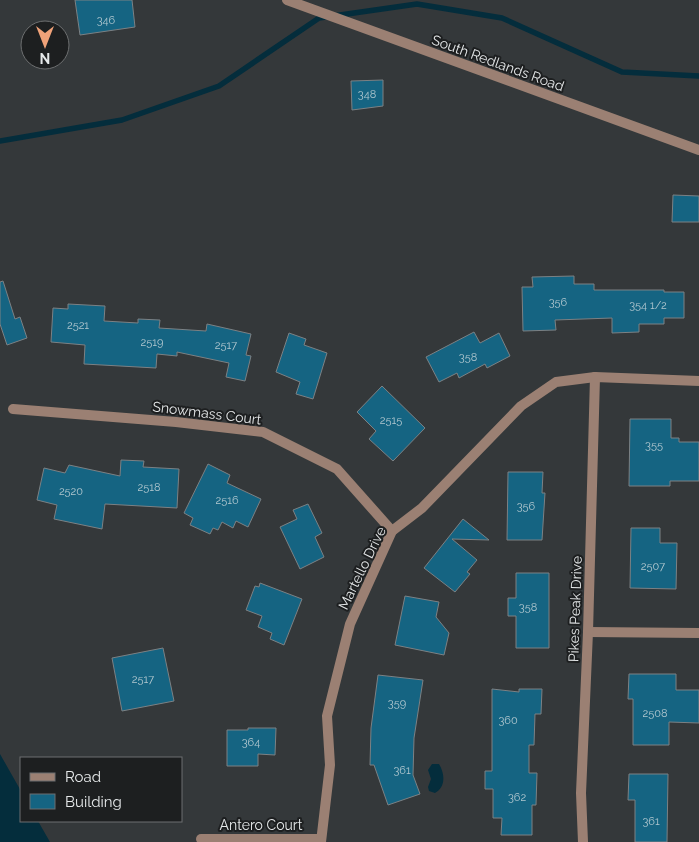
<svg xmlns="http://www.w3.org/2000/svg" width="699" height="842" font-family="Raleway,sans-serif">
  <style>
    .water { fill: #042d3c }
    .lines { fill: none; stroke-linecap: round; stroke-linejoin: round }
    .stream { stroke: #042d3c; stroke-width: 5.5 }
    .building { fill: #156482; stroke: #7c8184 }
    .minor { stroke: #9b8073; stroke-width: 10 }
    .labels { text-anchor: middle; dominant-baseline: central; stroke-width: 4; stroke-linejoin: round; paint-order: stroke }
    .number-label { font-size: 11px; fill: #b1c7cf }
    .street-label { font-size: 14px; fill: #e5e8e9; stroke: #1d1f20 }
  </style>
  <rect width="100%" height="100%" fill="#34383a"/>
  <g class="water">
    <polygon points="0,754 21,791 21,821 38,821 50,842 0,842"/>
    <path d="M432,764H439C445,774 446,787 435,793L429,791L428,787L431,779L428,770Z"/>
  </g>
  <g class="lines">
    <polyline class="stream" points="0,141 122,120 219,86 319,18 417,4 502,18 622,72 699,76"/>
  </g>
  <g class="building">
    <polygon points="75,0 132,0 135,27 80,35"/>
    <polygon points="383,80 383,106 352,110 351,81"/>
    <polygon points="673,195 699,196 699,222 672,222"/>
    <polygon points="574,276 574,284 594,284 594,290 664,290 664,292 684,292 684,318 664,318 664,324 639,324 639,332 612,333 612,318 555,320 556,330 523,331 522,287 533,287 532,277"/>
    <polygon points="3,281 15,319 20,317 27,338 7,345 0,324 0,282"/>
    <polygon points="68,304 105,306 104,321 138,323 138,319 160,320 159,328 206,331 207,324 251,334 246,355 251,356 245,381 226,377 229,363 177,352 177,356 157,354 156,368 84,364 85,345 51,342 53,308 68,309"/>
    <polygon points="474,332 480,343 499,333 510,356 487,368 485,364 459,378 457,373 439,382 426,357"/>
    <polygon points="289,333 306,339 304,345 327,353 313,399 296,394 300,382 276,372"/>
    <polygon points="382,386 425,428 393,461 369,439 376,431 357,412"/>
    <polygon points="630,419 671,419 671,438 679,438 679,442 699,442 699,481 670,481 670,486 629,486"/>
    <polygon points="121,460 144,461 143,467 179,469 177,508 105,504 102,529 54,519 57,505 37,500 44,468 65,473 69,465 120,476"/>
    <polygon points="208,464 230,475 227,483 261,499 248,527 236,521 233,528 222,522 218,530 213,528 210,534 190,525 193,518 184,513"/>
    <polygon points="508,472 543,472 542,493 545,493 542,540 507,540"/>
    <polygon points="308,504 322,533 315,537 324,557 300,569 280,527 297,519 293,510"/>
    <polygon points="463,519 489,540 452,539 477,560 467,572 470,574 455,592 424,568"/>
    <polygon points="631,528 660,528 660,543 677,543 676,589 630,588"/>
    <polygon points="516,573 549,573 549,648 516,648 516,616 508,616 508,598 516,598"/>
    <polygon points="260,583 302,599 284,645 270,639 272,633 258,627 262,616 246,610 255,586 259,587"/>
    <polygon points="405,596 439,602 436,617 449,633 444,655 395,645"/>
    <polygon points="163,648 174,701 122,711 112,658"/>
    <polygon points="629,674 676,674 676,690 699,690 699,723 669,722 669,745 633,745 633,699 628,699"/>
    <polygon points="378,675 423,680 414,738 413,775 420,794 388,805 374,765 370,765 371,728"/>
    <polygon points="492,689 519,692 519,689 542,689 541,714 535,714 534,745 529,745 529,773 537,773 536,805 532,805 532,835 501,835 502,818 493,818 493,789 485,789 485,771 492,771"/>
    <polygon points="248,728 276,728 275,755 258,754 258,766 227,766 227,730 248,730"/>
    <polygon points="629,774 668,774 667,842 635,842 635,800 628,800"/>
  </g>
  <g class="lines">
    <g class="minor">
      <polyline points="287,0 699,150"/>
      <polyline points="13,409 176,422 263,432 337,469 392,531"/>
      <polyline points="588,632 699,633"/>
      <polyline points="201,839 320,839"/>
      <polyline points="321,842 330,765 327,716 350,624 392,531 422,508 521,406 556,382 595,377 699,381"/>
      <polyline points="583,842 581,793 588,632 595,377"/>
    </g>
  </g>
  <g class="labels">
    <g class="number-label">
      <text x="106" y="20">346</text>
      <text x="367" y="94">348</text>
      <text x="558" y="302">356</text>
      <text x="648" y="305">354 1/2</text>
      <text x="78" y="325">2521</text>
      <text x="152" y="342">2519</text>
      <text x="226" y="345">2517</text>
      <text x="468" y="357">358</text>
      <text x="391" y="420">2515</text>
      <text x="654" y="445">355</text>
      <text x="149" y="487">2518</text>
      <text x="71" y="491">2520</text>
      <text x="227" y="500">2516</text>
      <text x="526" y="506">356</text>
      <text x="653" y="566">2507</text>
      <text x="528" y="607">358</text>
      <text x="143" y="679">2517</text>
      <text x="397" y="703">359</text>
      <text x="655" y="713">2508</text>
      <text x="508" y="720">360</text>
      <text x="251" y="742">364</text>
      <text x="402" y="770">361</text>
      <text x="517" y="797">362</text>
      <text x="651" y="821">361</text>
    </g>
    <g class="street-label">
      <text transform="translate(498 63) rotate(20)">South Redlands Road</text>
      <text transform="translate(207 413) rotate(7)">Snowmass Court</text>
      <text transform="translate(362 568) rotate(-64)">Martello Drive</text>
      <text transform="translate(575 609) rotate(-88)">Pikes Peak Drive</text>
      <text x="261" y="825">Antero Court</text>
    </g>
  </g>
  <rect x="20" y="757" width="162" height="65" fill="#1d1f20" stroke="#6d6f70"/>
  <rect x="30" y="773" width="25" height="8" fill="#9b8073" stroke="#6d6f70"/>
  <text x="65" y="782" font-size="15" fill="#e5e8e9">Road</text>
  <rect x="30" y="794" width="25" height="15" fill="#156482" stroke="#6d6f70"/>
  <text x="65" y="807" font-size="15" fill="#e5e8e9">Building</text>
  <g transform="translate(45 45) rotate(180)"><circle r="24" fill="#1d1f20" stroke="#6d6f70"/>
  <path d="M0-4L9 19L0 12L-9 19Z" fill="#f0a279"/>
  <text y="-8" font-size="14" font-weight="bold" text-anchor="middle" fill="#e5e8e9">N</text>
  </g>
</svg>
